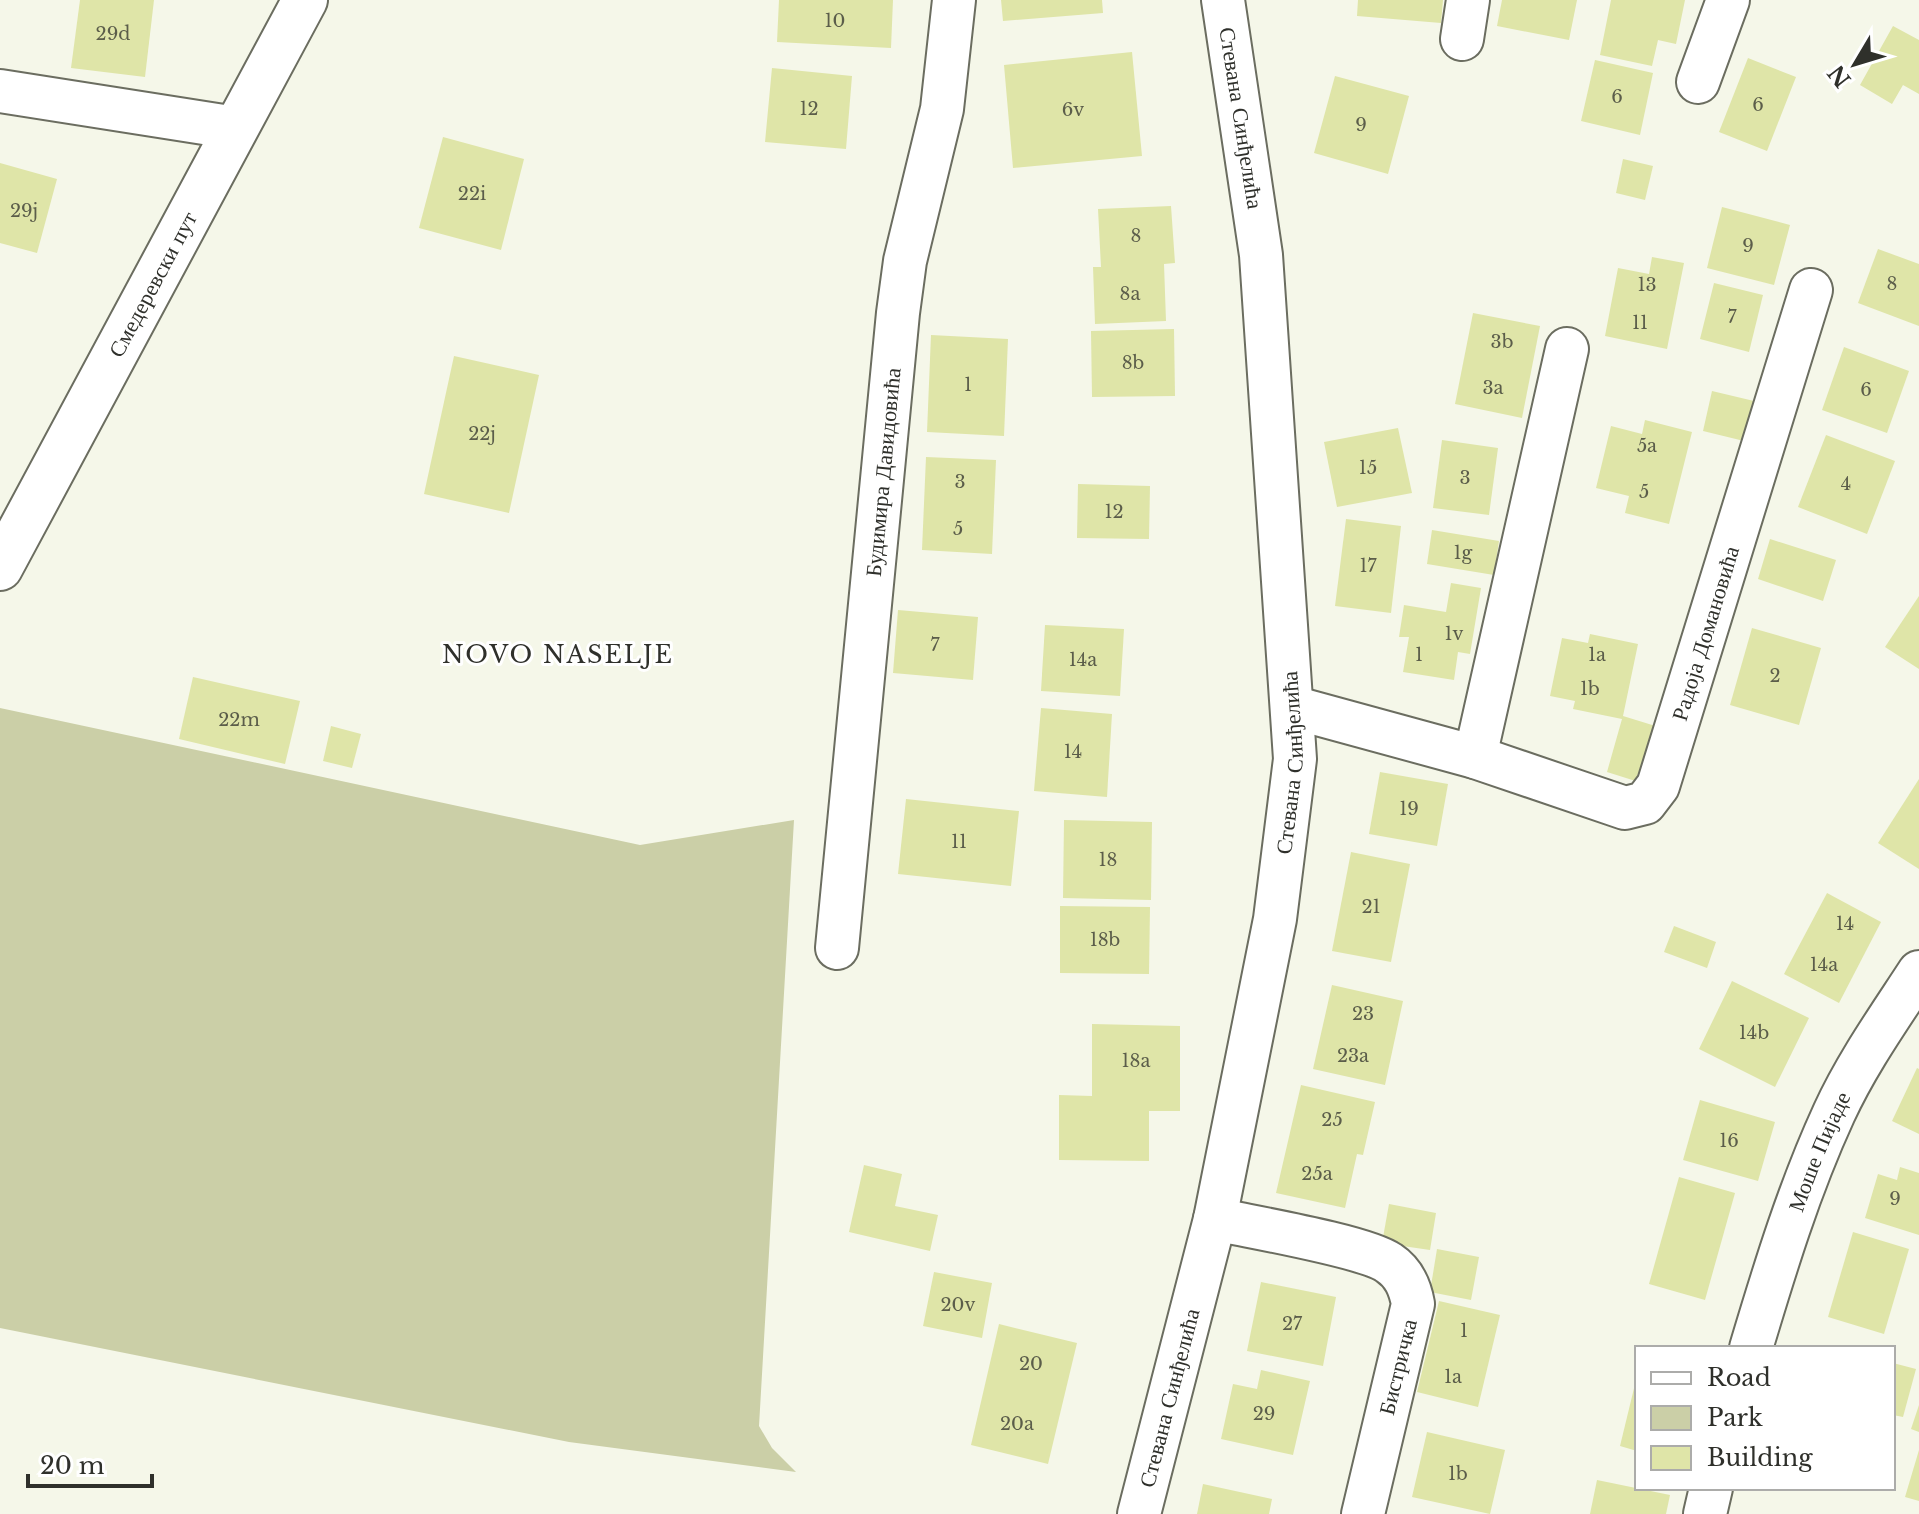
<svg xmlns="http://www.w3.org/2000/svg" width="1919" height="1514" font-family="'Libre Baskerville',serif">
  <style>
    .green { fill: #cbcfa7 }
    .building { fill: #dfe5a8 }
    .lines { fill: none; stroke-linecap: round; stroke-linejoin: round }
    .minor-casing { stroke: #6b6d60; stroke-width: 46 }
    .secondary-casing { stroke: #6b6d60; stroke-width: 48 }
    .minor { stroke: #fff; stroke-width: 42 }
    .secondary { stroke: #fff; stroke-width: 44 }
    .labels { text-anchor: middle; dominant-baseline: central; stroke-width: 6; stroke-linejoin: round; paint-order: stroke }
    .number-label { font-size: 18px; fill: #5b5d4a }
    .street-label { font-size: 22px; fill: #2f302b; stroke: #fff }
    .neighbourhood-label { font-size: 24px; letter-spacing: 2px; fill: #2f302b; stroke: #fff }
  </style>
  <rect width="100%" height="100%" fill="#f5f7e9"/>
  <polygon class="green" points="0,708 640,845 794,820 759,1426 772,1448 796,1472 569,1442 0,1328"/>
  <g class="building">
    <polygon points="80,0 154,0 145,77 71,68"/>
    <polygon points="779,0 893,0 891,48 777,42"/>
    <polygon points="1001,0 1102,0 1103,13 1003,21"/>
    <polygon points="1358,0 1443,0 1441,23 1357,16"/>
    <polygon points="1502,0 1577,0 1569,40 1497,26"/>
    <polygon points="1611,0 1685,0 1676,44 1658,40 1652,66 1600,55"/>
    <polygon points="1893,26 1919,40 1919,94 1903,85 1892,104 1860,85"/>
    <polygon points="1132,52 1142,156 1013,168 1004,65"/>
    <polygon points="1748,58 1796,77 1767,151 1719,132"/>
    <polygon points="1595,60 1653,73 1640,135 1581,121"/>
    <polygon points="772,68 852,76 846,149 765,142"/>
    <polygon points="1335,76 1409,96 1388,174 1314,153"/>
    <polygon points="443,137 524,159 501,250 419,228"/>
    <polygon points="1623,159 1653,166 1645,200 1616,193"/>
    <polygon points="0,163 57,179 37,253 0,243"/>
    <polygon points="1171,206 1175,263 1164,264 1166,321 1095,324 1093,267 1101,267 1098,209"/>
    <polygon points="1722,207 1790,225 1774,285 1707,268"/>
    <polygon points="1878,249 1919,264 1919,326 1858,303"/>
    <polygon points="1652,257 1684,263 1667,349 1605,336 1618,268 1649,274"/>
    <polygon points="1714,283 1763,295 1749,352 1700,339"/>
    <polygon points="1473,313 1540,326 1522,418 1455,404"/>
    <polygon points="1174,329 1175,396 1092,397 1091,331"/>
    <polygon points="931,335 1008,339 1004,436 927,432"/>
    <polygon points="1844,347 1909,371 1887,433 1822,410"/>
    <polygon points="454,356 539,375 509,513 424,494"/>
    <polygon points="1712,391 1754,401 1744,441 1703,431"/>
    <polygon points="1645,420 1692,432 1669,524 1625,513 1629,496 1596,488 1611,426 1642,434"/>
    <polygon points="1398,428 1412,493 1337,507 1324,442"/>
    <polygon points="1826,435 1895,461 1867,534 1798,507"/>
    <polygon points="1442,440 1498,448 1489,515 1433,508"/>
    <polygon points="926,457 996,460 992,554 922,550"/>
    <polygon points="1078,484 1150,486 1149,539 1077,538"/>
    <polygon points="1346,519 1401,526 1391,613 1335,606"/>
    <polygon points="1432,530 1499,541 1494,575 1427,564"/>
    <polygon points="1770,539 1836,560 1823,601 1758,579"/>
    <polygon points="1451,583 1481,588 1470,654 1458,652 1454,680 1403,672 1409,637 1399,637 1404,605 1446,612"/>
    <polygon points="1919,596 1919,669 1885,647"/>
    <polygon points="898,610 978,617 973,680 893,673"/>
    <polygon points="1045,625 1124,629 1120,696 1041,691"/>
    <polygon points="1752,628 1821,648 1799,725 1730,705"/>
    <polygon points="1590,634 1638,644 1623,716 1662,728 1645,784 1607,772 1622,719 1573,709 1575,701 1550,696 1562,638 1588,643"/>
    <polygon points="193,677 300,701 285,764 179,739"/>
    <polygon points="1041,708 1112,714 1107,797 1034,791"/>
    <polygon points="331,726 361,734 352,768 323,761"/>
    <polygon points="1380,772 1448,784 1437,846 1369,834"/>
    <polygon points="1919,779 1919,869 1878,843"/>
    <polygon points="906,799 1019,811 1011,886 898,874"/>
    <polygon points="1064,820 1152,822 1151,900 1063,898"/>
    <polygon points="1351,852 1410,864 1391,962 1332,951"/>
    <polygon points="1827,893 1881,922 1839,1003 1784,974"/>
    <polygon points="1060,906 1150,907 1149,974 1060,973"/>
    <polygon points="1674,926 1716,942 1707,968 1664,952"/>
    <polygon points="1732,981 1809,1018 1775,1087 1699,1049"/>
    <polygon points="1332,985 1403,1001 1385,1085 1313,1069"/>
    <polygon points="1092,1024 1180,1026 1180,1111 1149,1111 1149,1161 1059,1160 1059,1095 1092,1096"/>
    <polygon points="1917,1068 1919,1069 1919,1134 1892,1121"/>
    <polygon points="1301,1085 1375,1102 1363,1155 1357,1154 1345,1208 1276,1193"/>
    <polygon points="1700,1100 1775,1122 1758,1181 1683,1160"/>
    <polygon points="864,1165 902,1174 895,1206 938,1215 930,1251 849,1232"/>
    <polygon points="1900,1167 1919,1173 1919,1235 1865,1218 1878,1174 1897,1180"/>
    <polygon points="1679,1177 1735,1193 1705,1300 1649,1284"/>
    <polygon points="1389,1204 1436,1213 1430,1250 1382,1243"/>
    <polygon points="1853,1232 1909,1249 1884,1334 1828,1317"/>
    <polygon points="1437,1249 1479,1257 1471,1300 1430,1292"/>
    <polygon points="934,1272 992,1283 982,1338 923,1326"/>
    <polygon points="1261,1282 1336,1297 1323,1366 1247,1351"/>
    <polygon points="1439,1301 1500,1315 1478,1407 1417,1392"/>
    <polygon points="999,1324 1077,1343 1048,1464 971,1445"/>
    <polygon points="1893,1363 1916,1369 1903,1417 1893,1415"/>
    <polygon points="1261,1370 1310,1381 1293,1455 1221,1439 1233,1384 1257,1389"/>
    <polygon points="1636,1380 1637,1380 1637,1451 1620,1446"/>
    <polygon points="1919,1405 1919,1432 1911,1429"/>
    <polygon points="1427,1432 1505,1450 1490,1514 1412,1497"/>
    <polygon points="1919,1450 1919,1501 1905,1497"/>
    <polygon points="1597,1480 1670,1495 1666,1514 1590,1514"/>
    <polygon points="1203,1484 1272,1499 1269,1514 1197,1514"/>
  </g>
  <g class="lines">
    <g class="minor-casing">
      <g id="minor">
        <polyline points="1462,39 1468,0"/>
        <polyline points="1698,82 1728,0"/>
        <polyline points="0,91 236,128"/>
        <path id="s1" d="M1292,707L1475,757L1625,808L1645,803L1658,786L1811,290"/>
        <polyline points="1475,757 1567,349"/>
        <path id="s2" d="M837,948L898,313L905,261L942,109L954,0"/>
        <path d="M1215,1219C1251,1227 1365,1246 1389,1263C1404,1273 1410,1287 1413,1304L1363,1514"/>
        <path id="s3" d="M1751,1348C1775,1268 1799,1189 1834,1113C1857,1063 1889,1018 1919,972"/>
        <path id="s4" d="M1139,1514L1215,1219L1275,919L1295,759L1261,255L1223,0"/>
        <polyline points="1705,1514 1711,1488"/>
      </g>
    </g>
    <g class="secondary-casing">
      <g id="secondary">
        <path id="s5" d="M0,568L305,0"/>
      </g>
    </g>
    <use href="#minor" class="minor"/>
    <use href="#secondary" class="secondary"/>
  </g>
  <g class="labels">
    <g class="number-label">
      <text x="835" y="21">10</text>
      <text x="113" y="34">29d</text>
      <text x="1617" y="97">6</text>
      <text x="1758" y="105">6</text>
      <text x="809" y="109">12</text>
      <text x="1073" y="110">6v</text>
      <text x="1361" y="125">9</text>
      <text x="472" y="194">22i</text>
      <text x="24" y="211">29j</text>
      <text x="1136" y="236">8</text>
      <text x="1748" y="246">9</text>
      <text x="1892" y="284">8</text>
      <text x="1647" y="285">13</text>
      <text x="1130" y="294">8a</text>
      <text x="1732" y="317">7</text>
      <text x="1640" y="323">11</text>
      <text x="1502" y="342">3b</text>
      <text x="1133" y="363">8b</text>
      <text x="968" y="385">1</text>
      <text x="1493" y="388">3a</text>
      <text x="1866" y="390">6</text>
      <text x="482" y="434">22j</text>
      <text x="1647" y="446">5a</text>
      <text x="1368" y="468">15</text>
      <text x="1465" y="478">3</text>
      <text x="960" y="482">3</text>
      <text x="1846" y="484">4</text>
      <text x="1644" y="492">5</text>
      <text x="1114" y="512">12</text>
      <text x="958" y="529">5</text>
      <text x="1463" y="553">1g</text>
      <text x="1368" y="566">17</text>
      <text x="1454" y="634">1v</text>
      <text x="935" y="645">7</text>
      <text x="1419" y="655">1</text>
      <text x="1597" y="655">1a</text>
      <text x="1083" y="660">14a</text>
      <text x="1775" y="676">2</text>
      <text x="1590" y="689">1b</text>
      <text x="239" y="720">22m</text>
      <text x="1073" y="752">14</text>
      <text x="1409" y="809">19</text>
      <text x="959" y="842">11</text>
      <text x="1108" y="860">18</text>
      <text x="1371" y="907">21</text>
      <text x="1845" y="924">14</text>
      <text x="1105" y="940">18b</text>
      <text x="1824" y="965">14a</text>
      <text x="1363" y="1014">23</text>
      <text x="1754" y="1033">14b</text>
      <text x="1353" y="1056">23a</text>
      <text x="1136" y="1061">18a</text>
      <text x="1332" y="1120">25</text>
      <text x="1729" y="1141">16</text>
      <text x="1317" y="1174">25a</text>
      <text x="1895" y="1199">9</text>
      <text x="958" y="1305">20v</text>
      <text x="1292" y="1324">27</text>
      <text x="1464" y="1331">1</text>
      <text x="1031" y="1364">20</text>
      <text x="1453" y="1377">1a</text>
      <text x="1264" y="1414">29</text>
      <text x="1017" y="1424">20a</text>
      <text x="1458" y="1474">1b</text>
    </g>
    <g class="street-label">
      <text transform="translate(1241 118) rotate(81)">Стевана Синђелића</text>
      <text stroke="none"><textPath href="#s5" startOffset="322">Смедеревски пут</textPath></text>
      <text stroke="none"><textPath href="#s2" startOffset="478">Будимира Давидовића</textPath></text>
      <text stroke="none"><textPath href="#s1" startOffset="550">Радоја Домановића</textPath></text>
      <text stroke="none"><textPath href="#s4" startOffset="768">Стевана Синђелића</textPath></text>
      <text stroke="none"><textPath href="#s3" startOffset="208">Моше Пијаде</textPath></text>
      <text transform="translate(1398 1367) rotate(-76)">Бистричка</text>
      <text stroke="none"><textPath href="#s4" startOffset="120">Стевана Синђелића</textPath></text>
    </g>
    <g class="neighbourhood-label">
      <text x="558" y="654">NOVO NASELJE</text>
    </g>
  </g>
  <rect x="1635" y="1346" width="260" height="144" fill="#ffffff" stroke="#acacaa" stroke-width="2"/>
  <rect x="1651" y="1372" width="40" height="12" fill="#ffffff" stroke="#acacaa" stroke-width="2"/>
  <text x="1707" y="1386" font-size="24" fill="#2f302b">Road</text>
  <rect x="1651" y="1406" width="40" height="24" fill="#cbcfa7" stroke="#acacaa" stroke-width="2"/>
  <text x="1707" y="1426" font-size="24" fill="#2f302b">Park</text>
  <rect x="1651" y="1446" width="40" height="24" fill="#dfe5a8" stroke="#acacaa" stroke-width="2"/>
  <text x="1707" y="1466" font-size="24" fill="#2f302b">Building</text>
  <g transform="translate(1855 64) rotate(232)" stroke="#ffffff" stroke-width="6" paint-order="stroke">
  <path d="M0-6L14 30L0 20L-14 30Z" fill="#2f302b"/>
  <text y="-12" font-size="22" font-weight="bold" text-anchor="middle" fill="#2f302b">N</text>
  </g>
  <path d="M28 1474v12h124v-12" fill="none" stroke="#2f302b" stroke-width="4"/>
  <text x="40" y="1474" font-size="24" fill="#2f302b" stroke="#ffffff" stroke-width="6" paint-order="stroke">20 m</text>
</svg>
